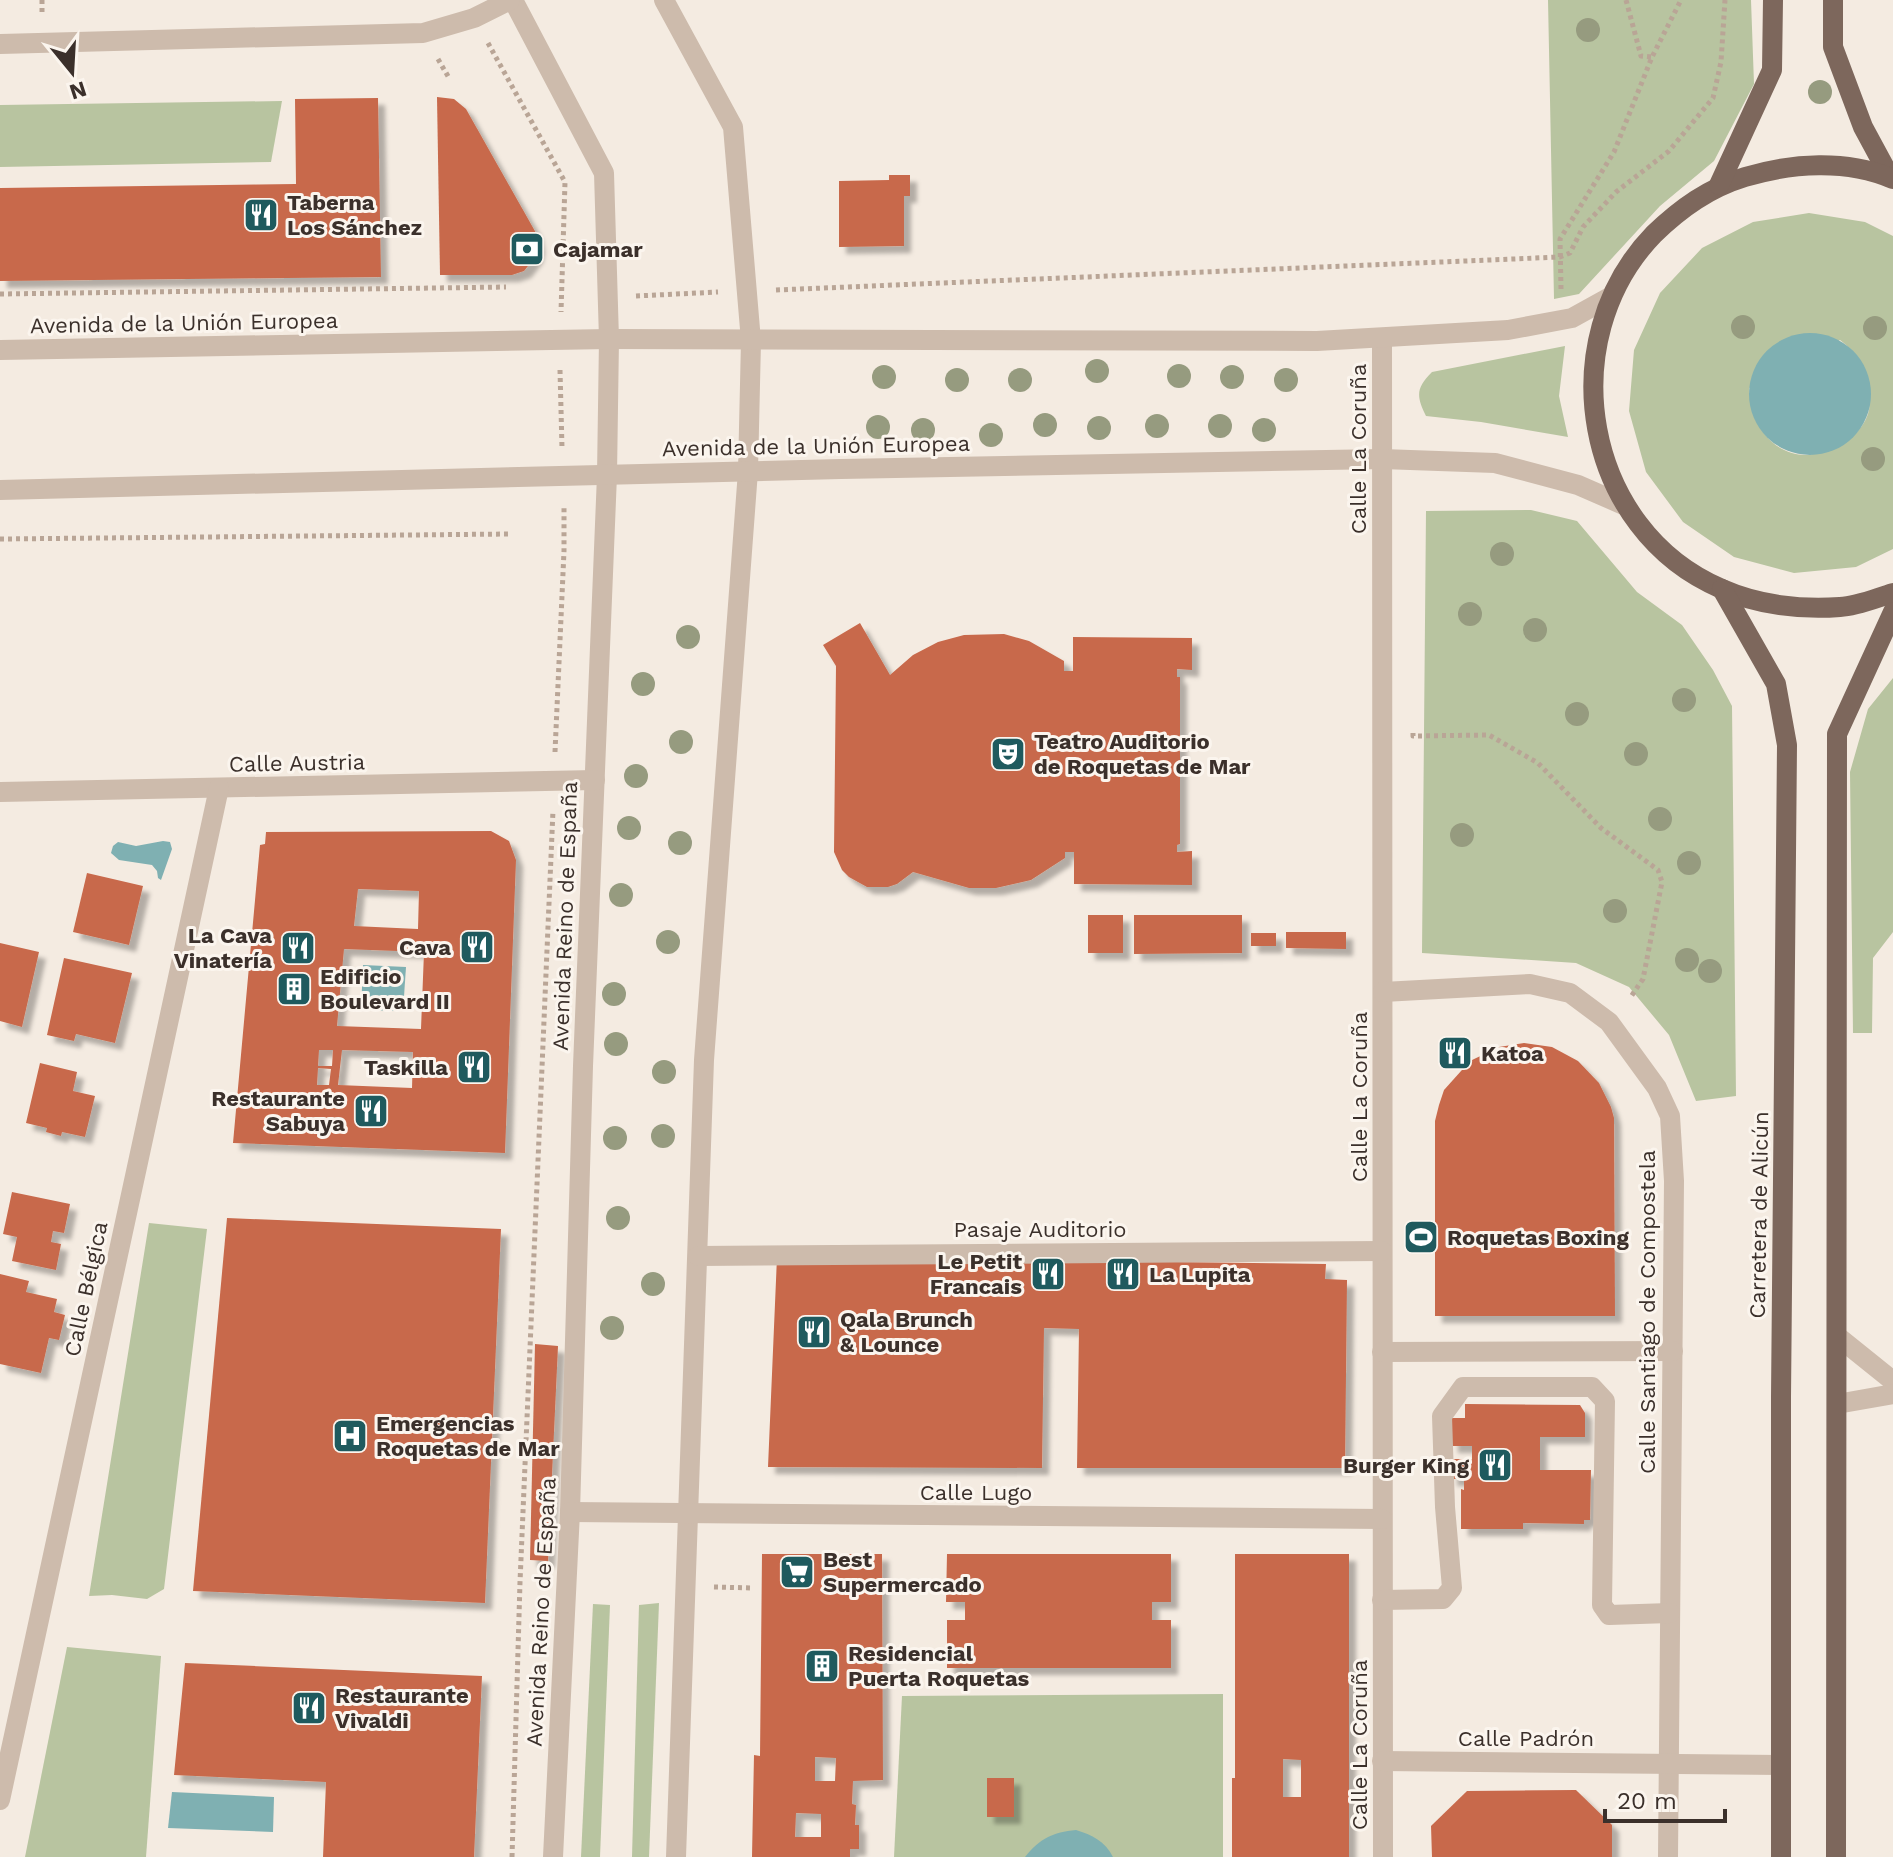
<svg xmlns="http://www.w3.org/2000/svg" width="1893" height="1857" font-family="'Work Sans',sans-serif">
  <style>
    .green { fill: #b8c4a0; fill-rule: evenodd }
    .water { fill: #7fb0b2 }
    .building { fill: #c8694b; fill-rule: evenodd; filter: url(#shadow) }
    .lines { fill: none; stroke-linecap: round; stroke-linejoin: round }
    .path { stroke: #b9a596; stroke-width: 5; stroke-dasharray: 4 4; stroke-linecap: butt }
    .minor { stroke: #cdbbac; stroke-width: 20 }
    .major { stroke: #7d675c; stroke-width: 20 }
    .tree { fill: #969b7f }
    .labels { text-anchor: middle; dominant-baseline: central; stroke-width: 6; stroke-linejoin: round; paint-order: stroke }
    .poi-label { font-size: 22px; font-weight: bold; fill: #3b302b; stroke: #fbf5ee; text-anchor: start }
    .street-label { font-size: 22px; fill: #3b302b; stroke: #fbf5ee }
  </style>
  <defs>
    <filter id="shadow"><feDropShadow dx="7" dy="7" stdDeviation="2" flood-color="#0004"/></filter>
  </defs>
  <rect width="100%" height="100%" fill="#f4ebe1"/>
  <g class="green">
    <polygon points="1548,0 1751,0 1754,84 1714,161 1660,206 1579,294 1554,299"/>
    <polygon points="282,101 271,162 0,167 0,105"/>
    <path d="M1809,213L1865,222L1893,236V549L1856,567L1794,573L1734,557L1683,522L1646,472L1629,411L1634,350L1660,293L1702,248L1753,222ZM1840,340C1861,357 1866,365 1868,392C1868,397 1870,405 1869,410C1865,429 1848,442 1831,448C1824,450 1815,454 1808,455C1770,456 1750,420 1749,388Z"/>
    <path d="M1565,346L1559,396L1568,437L1481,422L1426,416C1416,396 1416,388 1432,372Z"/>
    <polygon points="1531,510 1577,521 1637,592 1682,625 1713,670 1732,706 1736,1096 1696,1101 1669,1035 1629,987 1576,963 1422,953 1426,511"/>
    <polygon points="1893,678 1893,932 1873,958 1872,1033 1853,1033 1850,772 1868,709"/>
    <polygon points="149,1223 207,1229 164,1589 147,1599 112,1595 89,1596"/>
    <polygon points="659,1603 649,1857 632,1857 639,1605"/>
    <polygon points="593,1604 610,1605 600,1857 581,1857"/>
    <polygon points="67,1647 161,1656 146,1857 25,1857"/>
    <polygon points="1223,1694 1223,1857 894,1857 902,1696"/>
  </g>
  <g class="water">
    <circle cx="1810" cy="394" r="61"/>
    <polygon points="163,841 170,842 172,849 161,880 158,878 157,871 152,865 119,860 111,853 113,846 118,842 136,846"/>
    <polygon points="363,965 406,967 403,1011 361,1010"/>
    <polygon points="172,1792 274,1797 273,1832 168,1828"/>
    <path d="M1076,1830C1092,1835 1105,1841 1113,1857H1025C1039,1839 1053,1832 1076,1830Z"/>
  </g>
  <g class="building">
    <polygon points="437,97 454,99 466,109 536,233 538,246 536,256 524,271 512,275 440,275"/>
    <polygon points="378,98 381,277 0,281 0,188 296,184 295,99"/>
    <polygon points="889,175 910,175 910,196 904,196 904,246 839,247 839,181 889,180"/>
    <polygon points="860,623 890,675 913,655 938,642 964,635 1004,634 1029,641 1064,661 1064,671 1073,671 1073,637 1192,638 1192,670 1177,669 1177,677 1180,677 1180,844 1177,845 1177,852 1192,851 1192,885 1074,884 1074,852 1065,852 1065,858 1031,880 996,888 969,888 913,872 897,884 888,887 867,887 849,877 842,870 834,852 836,666 823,645"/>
    <path d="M491,831L509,841L516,860L505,1153L233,1143L260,845L265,844L266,832ZM358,889L419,891L418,929L354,926ZM344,949L424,952L421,1029L337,1026ZM319,1050H333L332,1066H318ZM342,1050L413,1052L412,1088L338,1085ZM318,1068L331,1069L329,1085H317Z"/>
    <polygon points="87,873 143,886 129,945 73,932"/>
    <rect x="1088" y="915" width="35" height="38"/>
    <polygon points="1134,915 1242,915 1242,953 1134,954"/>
    <polygon points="1286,932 1346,932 1346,949 1286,948"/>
    <rect x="1251" y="933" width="25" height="13"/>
    <polygon points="0,943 39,952 22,1027 0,1021"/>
    <polygon points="64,958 132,973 115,1043 76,1034 74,1041 47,1035"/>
    <polygon points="1524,1043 1552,1047 1578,1061 1599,1083 1611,1107 1614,1118 1615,1316 1435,1316 1435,1121 1439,1105 1444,1090 1470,1061 1499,1047"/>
    <polygon points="40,1063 77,1072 73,1091 95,1096 85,1137 62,1132 61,1136 46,1132 47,1128 26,1123"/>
    <polygon points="12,1192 70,1204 64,1233 53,1231 51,1242 61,1244 56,1270 12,1261 17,1237 3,1234"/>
    <polygon points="227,1218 501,1229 485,1603 193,1591"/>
    <polygon points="777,1257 1326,1264 1325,1279 1347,1280 1345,1468 1077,1468 1079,1329 1044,1328 1042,1468 768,1467"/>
    <polygon points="0,1274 29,1281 26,1292 57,1299 54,1312 65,1315 59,1340 49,1338 41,1373 0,1364"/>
    <polygon points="535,1344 558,1346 548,1561 530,1560"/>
    <polygon points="1465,1404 1580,1405 1585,1413 1585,1437 1540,1437 1540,1470 1591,1470 1590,1520 1584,1520 1584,1524 1523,1523 1523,1529 1461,1529 1461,1489 1464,1490 1464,1479 1450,1479 1451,1459 1472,1459 1472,1446 1451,1446 1451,1418 1465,1418"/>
    <path d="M762,1554H882L883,1780L853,1781L852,1804L856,1805L855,1825H859V1849H850V1857H752L754,1755L760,1756ZM815,1757L836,1758L835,1781H815ZM796,1813L821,1814V1837H795Z"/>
    <polygon points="947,1554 1171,1554 1171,1602 1152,1602 1152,1620 1171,1620 1171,1668 947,1668 947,1620 965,1620 965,1602 946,1602"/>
    <path d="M1235,1554H1349V1857H1232V1778H1235ZM1283,1759L1301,1760V1797H1283Z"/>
    <polygon points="185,1663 482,1676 474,1857 323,1857 326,1782 174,1775"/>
    <rect x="987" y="1778" width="27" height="39"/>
    <polygon points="1576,1790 1612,1825 1612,1857 1432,1857 1431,1826 1467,1791"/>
  </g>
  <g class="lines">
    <g class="path">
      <polyline points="42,0 42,13"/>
      <polyline points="1626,0 1641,56 1652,57"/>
      <polyline points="488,43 565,182 561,312"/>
      <polyline points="438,59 449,78"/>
      <polyline points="1561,289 1560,239 1614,152 1652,57 1681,0"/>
      <polyline points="776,290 1560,257 1570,253 1583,227 1616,192 1669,151 1713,98 1721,62 1725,0"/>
      <polyline points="0,294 506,287"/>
      <polyline points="636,296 718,292"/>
      <polyline points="560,370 562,448"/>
      <polyline points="0,539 510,534"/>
      <polyline points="1413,733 1413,736 1489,735 1538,763 1601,828 1658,870 1662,882 1643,979 1630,998"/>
      <polyline points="555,752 564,551 564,506"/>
      <polyline points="714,1587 753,1588"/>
      <polyline points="512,1857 520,1582 553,810"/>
    </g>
    <g class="minor">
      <polyline points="513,0 604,173 609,339 607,475 583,1066 570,1512 553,1857"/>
      <polyline points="664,0 733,127 751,341 748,471 704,1060 676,1857"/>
      <polyline points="0,44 423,33 474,18 510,0"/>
      <polyline points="1382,338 1383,1857"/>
      <polyline points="0,350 609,339 1317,341 1508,330 1572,318 1610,297"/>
      <polyline points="0,490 841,469 1382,459 1495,463 1578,485 1626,506"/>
      <polyline points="0,792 595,780"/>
      <polyline points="1383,992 1530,984 1570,993 1609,1022 1657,1088 1670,1116 1674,1181 1668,1857"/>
      <polyline points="698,1256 1382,1251"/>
      <polyline points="1837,1336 1893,1381"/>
      <polyline points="1382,1352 1673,1351"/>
      <polyline points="1837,1404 1893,1394"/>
      <polyline points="570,1512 1382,1519"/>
      <polyline points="1382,1600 1443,1599 1452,1588 1445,1507 1442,1416 1463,1387 1592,1387 1605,1401 1602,1605 1609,1615 1670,1613"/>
      <polyline points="1382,1761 1781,1765"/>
      <polyline points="0,1800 219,788"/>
    </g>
    <g class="major">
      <polyline points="1833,0 1833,47 1863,127 1890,177"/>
      <path d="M1893,179C1846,159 1792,163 1745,177C1709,188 1681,208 1654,234C1551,340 1583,530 1722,589C1758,605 1801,610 1840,607C1858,606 1876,598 1893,593"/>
      <polyline points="1719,185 1772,70 1773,0"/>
      <polyline points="1722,589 1776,684 1787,745 1781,1397 1781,1857"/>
      <polyline points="1836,1857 1837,734 1893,612"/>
    </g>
  </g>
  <g class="tree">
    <circle cx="1588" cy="30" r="12"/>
    <circle cx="1820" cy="92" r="12"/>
    <circle cx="1743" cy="327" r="12"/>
    <circle cx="1875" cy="328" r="12"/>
    <circle cx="1097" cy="371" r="12"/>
    <circle cx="1179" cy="376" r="12"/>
    <circle cx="884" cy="377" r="12"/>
    <circle cx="1232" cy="377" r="12"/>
    <circle cx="957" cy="380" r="12"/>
    <circle cx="1020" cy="380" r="12"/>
    <circle cx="1286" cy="380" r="12"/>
    <circle cx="1045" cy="425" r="12"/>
    <circle cx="1157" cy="426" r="12"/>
    <circle cx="1220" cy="426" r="12"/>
    <circle cx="878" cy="427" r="12"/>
    <circle cx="1099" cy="428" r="12"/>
    <circle cx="923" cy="430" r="12"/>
    <circle cx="1264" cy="430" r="12"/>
    <circle cx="991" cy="435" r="12"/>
    <circle cx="1873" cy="459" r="12"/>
    <circle cx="1502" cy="554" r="12"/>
    <circle cx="1470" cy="614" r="12"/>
    <circle cx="1535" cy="630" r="12"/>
    <circle cx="688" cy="637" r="12"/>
    <circle cx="643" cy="684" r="12"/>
    <circle cx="1684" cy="700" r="12"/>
    <circle cx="1577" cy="714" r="12"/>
    <circle cx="681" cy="742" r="12"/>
    <circle cx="1636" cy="754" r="12"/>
    <circle cx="636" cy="776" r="12"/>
    <circle cx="1660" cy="819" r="12"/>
    <circle cx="629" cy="828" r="12"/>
    <circle cx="1462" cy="835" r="12"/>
    <circle cx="680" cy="843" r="12"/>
    <circle cx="1689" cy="863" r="12"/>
    <circle cx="621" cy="895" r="12"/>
    <circle cx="1615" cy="911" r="12"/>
    <circle cx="668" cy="942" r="12"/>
    <circle cx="1687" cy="960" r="12"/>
    <circle cx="1710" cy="971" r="12"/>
    <circle cx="614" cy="994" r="12"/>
    <circle cx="616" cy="1044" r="12"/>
    <circle cx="664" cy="1072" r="12"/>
    <circle cx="663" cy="1136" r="12"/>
    <circle cx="615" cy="1138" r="12"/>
    <circle cx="618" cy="1218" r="12"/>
    <circle cx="653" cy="1284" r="12"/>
    <circle cx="612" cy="1328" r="12"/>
  </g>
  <defs>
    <g id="restaurant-square" transform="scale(1.8)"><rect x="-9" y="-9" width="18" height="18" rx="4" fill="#1f5a5e" stroke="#fbf5ee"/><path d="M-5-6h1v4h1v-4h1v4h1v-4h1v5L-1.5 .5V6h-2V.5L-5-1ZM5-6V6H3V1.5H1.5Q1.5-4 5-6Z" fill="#fff"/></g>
    <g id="bank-square" transform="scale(1.8)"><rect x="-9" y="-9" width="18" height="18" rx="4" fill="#1f5a5e" stroke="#fbf5ee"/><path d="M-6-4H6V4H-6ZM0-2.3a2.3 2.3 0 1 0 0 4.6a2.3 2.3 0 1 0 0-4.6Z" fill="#fff"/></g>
    <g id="theatre-square" transform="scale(1.8)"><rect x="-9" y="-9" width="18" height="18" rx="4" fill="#1f5a5e" stroke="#fbf5ee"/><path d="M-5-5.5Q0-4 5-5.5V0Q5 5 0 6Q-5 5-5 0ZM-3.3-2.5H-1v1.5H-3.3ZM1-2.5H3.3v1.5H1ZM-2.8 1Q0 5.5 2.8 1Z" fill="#fff"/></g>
    <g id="building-square" transform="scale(1.8)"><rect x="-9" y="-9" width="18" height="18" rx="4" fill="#1f5a5e" stroke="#fbf5ee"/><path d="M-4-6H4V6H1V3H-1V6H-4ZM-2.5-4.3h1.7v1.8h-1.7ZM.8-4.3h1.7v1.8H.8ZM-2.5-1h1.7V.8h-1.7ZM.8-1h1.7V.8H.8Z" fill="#fff"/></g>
    <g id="stadium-square" transform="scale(1.8)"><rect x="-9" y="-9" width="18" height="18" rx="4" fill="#1f5a5e" stroke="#fbf5ee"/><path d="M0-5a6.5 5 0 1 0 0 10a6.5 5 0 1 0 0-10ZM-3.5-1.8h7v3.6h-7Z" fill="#fff"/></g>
    <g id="hospital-square" transform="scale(1.8)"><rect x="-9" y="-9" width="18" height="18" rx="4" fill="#1f5a5e" stroke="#fbf5ee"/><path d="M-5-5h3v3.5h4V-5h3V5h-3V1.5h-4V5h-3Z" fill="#fff"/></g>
    <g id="supermarket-square" transform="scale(1.8)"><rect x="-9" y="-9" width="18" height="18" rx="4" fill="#1f5a5e" stroke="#fbf5ee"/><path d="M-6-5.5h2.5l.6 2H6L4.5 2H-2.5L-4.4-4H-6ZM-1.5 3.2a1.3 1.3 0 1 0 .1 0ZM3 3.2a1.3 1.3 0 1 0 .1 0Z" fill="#fff"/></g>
  </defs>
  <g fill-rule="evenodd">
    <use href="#restaurant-square" x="261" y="215"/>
    <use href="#bank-square" x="527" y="249"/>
    <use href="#theatre-square" x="1008" y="754"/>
    <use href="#restaurant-square" x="477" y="947"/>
    <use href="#restaurant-square" x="298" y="948"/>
    <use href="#building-square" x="294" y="989"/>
    <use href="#restaurant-square" x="1455" y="1053"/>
    <use href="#restaurant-square" x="474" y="1067"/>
    <use href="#restaurant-square" x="371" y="1111"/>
    <use href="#stadium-square" x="1421" y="1237"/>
    <use href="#restaurant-square" x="1048" y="1274"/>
    <use href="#restaurant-square" x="1123" y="1274"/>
    <use href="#restaurant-square" x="814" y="1332"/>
    <use href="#hospital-square" x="350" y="1436"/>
    <use href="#restaurant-square" x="1495" y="1465"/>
    <use href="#supermarket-square" x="797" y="1572"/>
    <use href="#building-square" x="822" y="1666"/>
    <use href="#restaurant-square" x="309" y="1708"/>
  </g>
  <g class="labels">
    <g class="poi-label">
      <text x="287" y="202">Taberna<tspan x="287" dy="25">Los Sánchez</tspan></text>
      <text x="553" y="249">Cajamar</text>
      <text x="1034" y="741">Teatro Auditorio<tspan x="1034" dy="25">de Roquetas de Mar</tspan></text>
      <text x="272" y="935" text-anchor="end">La Cava<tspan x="272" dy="25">Vinatería</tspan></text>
      <text x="451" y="947" text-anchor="end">Cava</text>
      <text x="320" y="976">Edificio<tspan x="320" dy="25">Boulevard II</tspan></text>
      <text x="1481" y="1053">Katoa</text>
      <text x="448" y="1067" text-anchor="end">Taskilla</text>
      <text x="345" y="1098" text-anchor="end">Restaurante<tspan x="345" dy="25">Sabuya</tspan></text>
      <text x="1447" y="1237">Roquetas Boxing</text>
      <text x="1022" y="1261" text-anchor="end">Le Petit<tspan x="1022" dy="25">Francais</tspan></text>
      <text x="1149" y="1274">La Lupita</text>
      <text x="840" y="1319">Qala Brunch<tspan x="840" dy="25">&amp; Lounce</tspan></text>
      <text x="376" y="1423">Emergencias<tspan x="376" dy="25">Roquetas de Mar</tspan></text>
      <text x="1469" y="1465" text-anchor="end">Burger King</text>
      <text x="823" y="1559">Best<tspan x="823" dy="25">Supermercado</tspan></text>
      <text x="848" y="1653">Residencial<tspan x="848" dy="25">Puerta Roquetas</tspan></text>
      <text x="335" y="1695">Restaurante<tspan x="335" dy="25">Vivaldi</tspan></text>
    </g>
    <g class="street-label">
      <text transform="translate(184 323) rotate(-1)">Avenida de la Unión Europea</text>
      <text transform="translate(816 446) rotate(-1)">Avenida de la Unión Europea</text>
      <text transform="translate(1358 449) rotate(-90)">Calle La Coruña</text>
      <text transform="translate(297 763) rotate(-1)">Calle Austria</text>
      <text transform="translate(565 916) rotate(-88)">Avenida Reino de España</text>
      <text transform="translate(1359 1097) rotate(-90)">Calle La Coruña</text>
      <text transform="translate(1759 1215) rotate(-89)">Carretera de Alicún</text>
      <text x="1040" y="1229">Pasaje Auditorio</text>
      <text transform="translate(86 1289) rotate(-78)">Calle Bélgica</text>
      <text transform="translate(1647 1312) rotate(-90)">Calle Santiago de Compostela</text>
      <text x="976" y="1492">Calle Lugo</text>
      <text transform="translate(541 1612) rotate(-87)">Avenida Reino de España</text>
      <text x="1526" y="1738">Calle Padrón</text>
      <text transform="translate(1359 1745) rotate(-90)">Calle La Coruña</text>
    </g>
  </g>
  <g transform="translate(72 72) rotate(162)" stroke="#fbf5ee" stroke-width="6" paint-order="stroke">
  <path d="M0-6L14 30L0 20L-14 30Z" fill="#3b302b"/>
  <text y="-12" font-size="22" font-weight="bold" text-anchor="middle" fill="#3b302b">N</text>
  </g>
  <path d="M1605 1809v12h120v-12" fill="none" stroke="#3b302b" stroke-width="4"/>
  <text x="1617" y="1809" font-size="24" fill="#3b302b" stroke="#fbf5ee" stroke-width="6" paint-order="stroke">20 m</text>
</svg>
